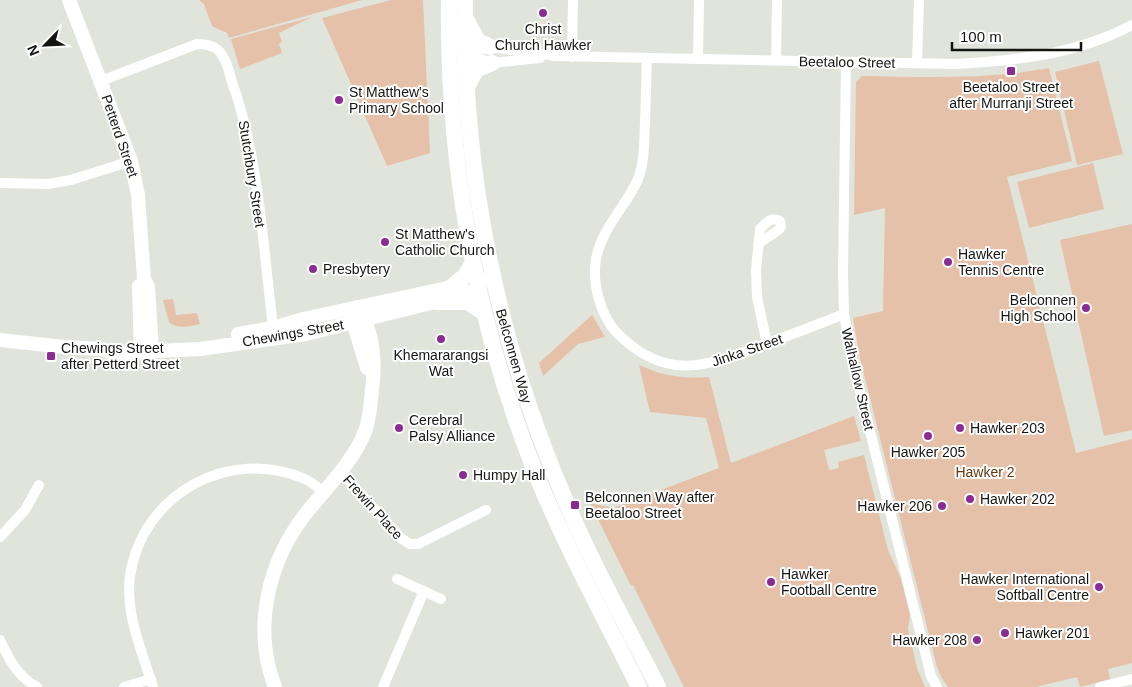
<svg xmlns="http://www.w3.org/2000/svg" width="1132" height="687" font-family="Arial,sans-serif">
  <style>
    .green { fill: #e4c1a8 }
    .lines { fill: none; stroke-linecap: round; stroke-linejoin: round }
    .street { stroke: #fff; stroke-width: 10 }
    .secondary { stroke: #fff; stroke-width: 14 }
    .primary { stroke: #fff; stroke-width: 16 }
    .poi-dot { fill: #8b2c95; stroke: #fff; stroke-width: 2 }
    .labels { text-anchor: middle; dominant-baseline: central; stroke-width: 4; stroke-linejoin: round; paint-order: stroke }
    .poi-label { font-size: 14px; fill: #141512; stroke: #fff; text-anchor: start }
    .street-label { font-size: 14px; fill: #141512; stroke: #fff }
    .park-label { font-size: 14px; fill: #63360d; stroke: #fff }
  </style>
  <rect width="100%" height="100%" fill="#e1e4da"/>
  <g class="green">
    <polygon points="199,0 362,0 229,38 227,33 212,26 204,4"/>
    <polygon points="391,0 423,0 430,153 387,166 322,18"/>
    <polygon points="312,17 279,33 282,42 279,44 282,53 240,69 231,39"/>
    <polygon points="1099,61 1123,154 1077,165 1055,72"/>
    <path d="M1049,68L1072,161L1007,177L1076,453L1132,439V663L1108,669L1110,679L1080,687L1077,677L1036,687H948L941,677L937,667L860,358L853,318L883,311L885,208L854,215L856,82L862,76C926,77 986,80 1049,68Z"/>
    <polygon points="1093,163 1104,209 1029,228 1017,182"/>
    <polygon points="1132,224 1132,430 1104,436 1060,240"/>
    <path d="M173,299L176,315L197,313L200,324C190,326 178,330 169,322L163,300Z"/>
    <polygon points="592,315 605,337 578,344 543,376 539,363"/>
    <path d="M639,365C663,376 683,379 709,377L731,463L854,416L861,441L824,450L829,470L839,468L838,462L864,455L888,550L901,579L910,615L908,629L917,668L925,687H684L633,585L631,586L590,503L613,508L719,468L706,418L650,412Z"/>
  </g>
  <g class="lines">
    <g class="street">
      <path d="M466,54L490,47L556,56L955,64C1015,61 1078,54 1132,25"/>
      <polyline points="466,54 492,63 540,58"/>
      <polyline points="572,57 573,0"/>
      <path d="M647,58C646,80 646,101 645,122C644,141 645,161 638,179C626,207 602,227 596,259C592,283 600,315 617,333C666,382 706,367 763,345C790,335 817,325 844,314"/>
      <polyline points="698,59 699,0"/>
      <polyline points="776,60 777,0"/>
      <polyline points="846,62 843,273 844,314 852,359 931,676 937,687"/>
      <polyline points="917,63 919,0"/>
      <path d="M101,81L197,44C205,44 213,45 218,50C226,58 229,71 232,82C260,160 263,251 274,334"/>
      <polyline points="0,183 48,184 71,180 131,161"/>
      <path d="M758,244C765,238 777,233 781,227L780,221C771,216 766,223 760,229L756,270L757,297L767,344"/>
      <polyline points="341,472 402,539 410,544 418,544 486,510"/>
      <polyline points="0,537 25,510 39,485"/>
      <polyline points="397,579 441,599"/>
      <path d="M0,640C9,659 17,676 37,687"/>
      <polyline points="124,687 151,679"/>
      <path d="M153,687C142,651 125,614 130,576C142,494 229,446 305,479C312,482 318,488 324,492"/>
      <polyline points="383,687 424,591"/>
      <polyline points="1100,687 1132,679"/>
    </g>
    <g class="secondary">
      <polyline points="69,0 131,161 138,195 144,279 148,287 152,352"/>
      <polyline points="139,286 141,353"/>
      <polyline points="356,314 353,322 367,368"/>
      <polyline points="238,334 273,328 303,319 461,285"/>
      <polyline points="0,340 64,347 103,349 113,353 200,349 306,334 471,293 484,280"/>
      <path d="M275,687C252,628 268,561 307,512C328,486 354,461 366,429C371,412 371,397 373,380C375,355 372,328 357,307"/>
    </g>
    <g class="primary">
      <path d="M449,0C447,161 475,319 534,469C564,544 603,615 639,687"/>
      <path d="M465,0C462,170 497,341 564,497C591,562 626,624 658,687"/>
      <polyline points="466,19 478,41 490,47"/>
      <polyline points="467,87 476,70 492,63"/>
      <polyline points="451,287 465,276 472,264"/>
      <polyline points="437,302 468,302 484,313"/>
    </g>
  </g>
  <g class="poi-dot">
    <circle cx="543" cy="13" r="5"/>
    <rect x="1006" y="66" width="10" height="10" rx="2.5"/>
    <circle cx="339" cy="100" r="5"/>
    <circle cx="385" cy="242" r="5"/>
    <circle cx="948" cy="262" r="5"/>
    <circle cx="313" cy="269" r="5"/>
    <circle cx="1086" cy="308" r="5"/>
    <circle cx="441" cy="339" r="5"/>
    <rect x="46" y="351" width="10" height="10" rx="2.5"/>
    <circle cx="399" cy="428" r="5"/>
    <circle cx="960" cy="428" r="5"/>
    <circle cx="928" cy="436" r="5"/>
    <circle cx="463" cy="475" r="5"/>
    <circle cx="970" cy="499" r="5"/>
    <rect x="570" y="500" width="10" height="10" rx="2.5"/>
    <circle cx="942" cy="506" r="5"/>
    <circle cx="771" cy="582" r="5"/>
    <circle cx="1099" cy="587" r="5"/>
    <circle cx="1005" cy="633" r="5"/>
    <circle cx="977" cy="640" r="5"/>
  </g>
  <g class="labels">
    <g class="poi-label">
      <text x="543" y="29" text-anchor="middle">Christ<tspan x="543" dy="16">Church Hawker</tspan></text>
      <text x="1011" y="87" text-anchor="middle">Beetaloo Street<tspan x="1011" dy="16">after Murranji Street</tspan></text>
      <text x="349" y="92">St Matthew's<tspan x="349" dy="16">Primary School</tspan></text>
      <text x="395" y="234">St Matthew's<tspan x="395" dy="16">Catholic Church</tspan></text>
      <text x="958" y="254">Hawker<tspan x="958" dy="16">Tennis Centre</tspan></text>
      <text x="323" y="269">Presbytery</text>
      <text x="1076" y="300" text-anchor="end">Belconnen<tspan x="1076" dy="16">High School</tspan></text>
      <text x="61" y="348">Chewings Street<tspan x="61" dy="16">after Petterd Street</tspan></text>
      <text x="441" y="355" text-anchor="middle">Khemararangsi<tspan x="441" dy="16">Wat</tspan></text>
      <text x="409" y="420">Cerebral<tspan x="409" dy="16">Palsy Alliance</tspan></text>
      <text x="970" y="428">Hawker 203</text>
      <text x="928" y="452" text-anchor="middle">Hawker 205</text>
      <text x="473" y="475">Humpy Hall</text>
      <text x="585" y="497">Belconnen Way after<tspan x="585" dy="16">Beetaloo Street</tspan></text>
      <text x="980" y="499">Hawker 202</text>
      <text x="932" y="506" text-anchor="end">Hawker 206</text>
      <text x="781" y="574">Hawker<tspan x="781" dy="16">Football Centre</tspan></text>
      <text x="1089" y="579" text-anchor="end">Hawker International<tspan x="1089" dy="16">Softball Centre</tspan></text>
      <text x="1015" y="633">Hawker 201</text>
      <text x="967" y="640" text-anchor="end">Hawker 208</text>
    </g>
    <g class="street-label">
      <text transform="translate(847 62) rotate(1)">Beetaloo Street</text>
      <text transform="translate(120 136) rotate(71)">Petterd Street</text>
      <text transform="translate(252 174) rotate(81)">Stutchbury Street</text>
      <text transform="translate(293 333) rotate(-10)">Chewings Street</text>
      <text transform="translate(747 350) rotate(-19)">Jinka Street</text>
      <text transform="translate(514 356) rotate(74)">Belconnen Way</text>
      <text transform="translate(858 379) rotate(77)">Walhallow Street</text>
      <text transform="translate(373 507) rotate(48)">Frewin Place</text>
    </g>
    <g class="park-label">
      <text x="985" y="472">Hawker 2</text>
    </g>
  </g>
  <g transform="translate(45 45) rotate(246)" stroke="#ffffff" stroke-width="4" paint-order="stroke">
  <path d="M0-4L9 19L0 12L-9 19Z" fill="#141512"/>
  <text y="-8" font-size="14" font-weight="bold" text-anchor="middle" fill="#141512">N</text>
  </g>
  <path d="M952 42v8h129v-8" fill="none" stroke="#141512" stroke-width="2.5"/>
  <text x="960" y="42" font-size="15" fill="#141512" stroke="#ffffff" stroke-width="4" paint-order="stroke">100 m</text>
</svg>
